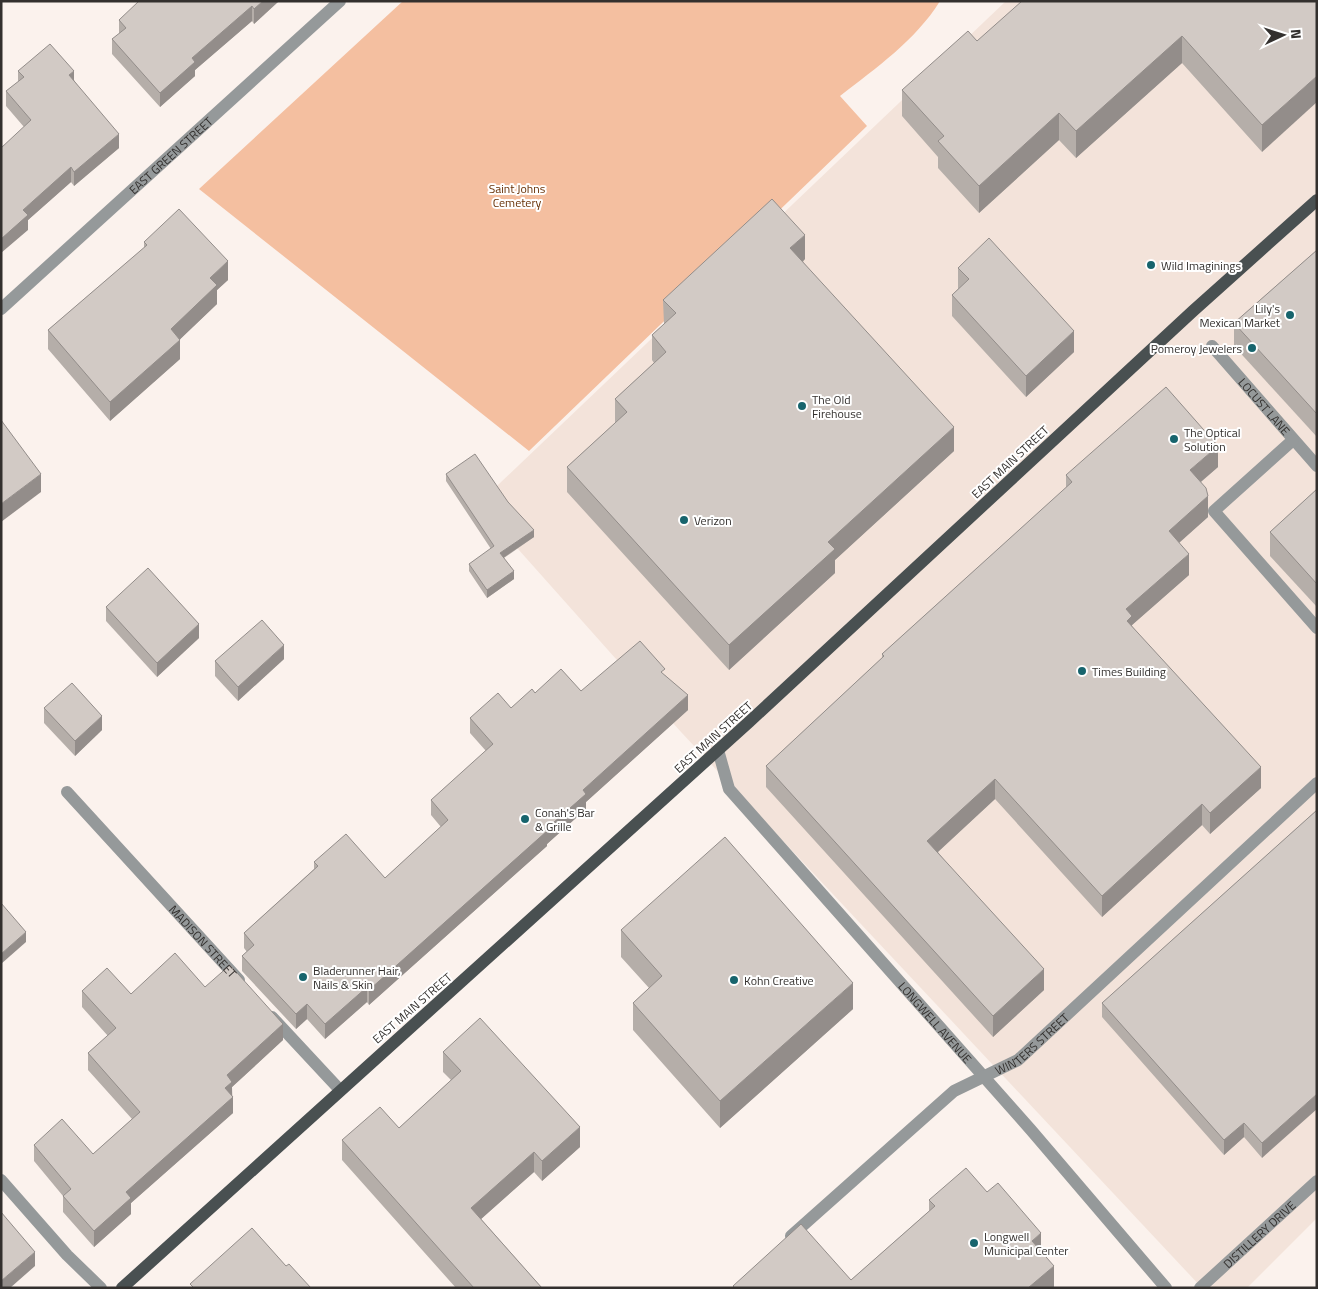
<svg xmlns="http://www.w3.org/2000/svg" width="1318" height="1289" font-family="'Titillium Web',sans-serif">
  <style>
    .built { fill: #f3e3da }
    .green { fill: #f4bfa0 }
    .lines { fill: none; stroke-linecap: round; stroke-linejoin: round }
    .minor { stroke: #95999a; stroke-width: 12 }
    .major { stroke: #495051; stroke-width: 12 }
    .wall { fill: #b5aea9 }
    .shaded-wall { fill: #938d8a }
    .building { fill: #d2cac5; stroke: #938d8a }
    .poi-dot { fill: #17646d; stroke: #fff; stroke-width: 2 }
    .labels { text-anchor: middle; dominant-baseline: central; stroke-width: 4; stroke-linejoin: round; paint-order: stroke }
    .street-label { font-size: 12px; fill: #33302e; stroke: #fff }
    .park-label { font-size: 12px; fill: #662f04; stroke: #fff }
    .poi-label { font-size: 12px; fill: #33302e; stroke: #fff; text-anchor: start }
  </style>
  <rect width="100%" height="100%" fill="#fbf2ed"/>
  <polygon class="built" points="1006,1 1317,1 1317,1218 1247,1288 1202,1288 681,732 478,504"/>
  <path class="green" d="M403,1H940C916,40 876,68 840,96L867,126L529,451L199,189Z"/>
  <g class="lines">
    <g class="minor">
      <path id="s1" d="M1,309L340,1"/>
      <path id="s2" d="M1212,346L1317,466"/>
      <polyline points="1293,440 1214,511 1317,628"/>
      <path id="s3" d="M718,750L729,789L1031,1130L1166,1288"/>
      <path id="s4" d="M67,792L239,980"/>
      <polyline points="272,1017 340,1090"/>
      <polyline points="1,1180 67,1255 101,1288"/>
      <path id="s5" d="M791,1236L954,1091L1018,1060L1317,783"/>
      <path id="s6" d="M1200,1288L1317,1181"/>
    </g>
    <polyline class="major" points="122,1288 749,722 1193,311 1317,200"/>
  </g>
  <g class="wall">
    <polygon points="279,1 254,24 252,21 195,70 195,76 160,107 112,54 112,39 119,34 119,20"/>
    <polygon points="1317,1 1262,152 1182,63 1076,158 1059,140 979,213 938,168 938,157 902,116 902,90 977,41"/>
    <polygon points="18,71 74,80 119,148 74,186 71,182 28,220 28,230 24,127 6,106 6,91 18,82"/>
    <polygon points="144,242 228,280 217,290 217,304 180,339 180,359 110,421 48,349 48,330 144,248"/>
    <polygon points="1317,250 1317,437 1234,346 1234,323"/>
    <polygon points="805,259 803,262 954,451 835,560 835,573 729,670 567,492 567,467 615,423 615,399 654,363 652,360 652,335 664,324 663,300"/>
    <polygon points="958,268 1074,352 1026,397 952,316 952,295 958,289"/>
    <polygon points="1218,467 1201,482 1208,517 1179,542 1189,575 1132,625 1132,626 1261,788 1210,834 1202,825 1102,917 995,799 938,852 1044,990 993,1037 766,787 766,766 882,658 882,654 1066,488 1066,475"/>
    <polygon points="446,474 508,502 534,537 504,558 514,579 487,598 469,571 469,564 491,549 446,481"/>
    <polygon points="1317,489 1317,607 1270,556 1270,532"/>
    <polygon points="106,607 199,638 157,677 106,621"/>
    <polygon points="284,659 238,701 215,676 215,661"/>
    <polygon points="665,675 688,710 586,802 586,809 547,844 547,846 369,1005 367,1002 325,1039 307,1019 296,1029 242,971 242,956 247,952 244,948 244,933 314,869 314,862 385,878 441,827 431,815 431,800 486,751 470,733 470,718 511,708 535,693 581,691"/>
    <polygon points="44,708 102,730 75,756 44,723"/>
    <polygon points="1317,810 1262,1158 1244,1137 1224,1155 1102,1017 1102,1003"/>
    <polygon points="621,930 853,1009 720,1128 633,1030 633,1003 649,988 621,957"/>
    <polygon points="205,987 283,1040 232,1087 233,1113 131,1203 131,1214 94,1247 63,1212 63,1196 34,1161 34,1145 93,1154 132,1119 88,1070 88,1053 108,1036 82,1007 82,991 131,994"/>
    <polygon points="443,1052 580,1147 542,1181 534,1172 481,1219 542,1288 456,1288 342,1160 342,1140 399,1128 451,1080 443,1072"/>
    <polygon points="987,1192 1041,1251 1054,1288 733,1288 733,1286 851,1280 929,1211 929,1200"/>
  </g>
  <g class="shaded-wall">
    <polygon points="263,1 279,1 254,24 254,9"/>
    <polygon points="252,6 252,21 195,70 195,76 160,107 160,93 192,58"/>
    <polygon points="1182,36 1182,63 1076,158 1076,131"/>
    <polygon points="74,71 74,86 69,75"/>
    <polygon points="1317,76 1317,102 1262,152 1262,125"/>
    <polygon points="1059,113 1059,140 979,213 979,186"/>
    <polygon points="119,134 119,148 74,186 74,172"/>
    <polygon points="71,167 71,182 28,220 28,230 1,253 1,239 23,210"/>
    <polygon points="805,235 805,259 790,273 790,248"/>
    <polygon points="228,261 228,280 217,290 217,304 171,348 171,329 210,278"/>
    <polygon points="1074,331 1074,352 1026,397 1026,376"/>
    <polygon points="180,340 180,359 110,421 110,402"/>
    <polygon points="954,427 954,451 835,560 835,573 729,670 729,645 828,542"/>
    <polygon points="1218,446 1218,467 1190,491 1190,470"/>
    <polygon points="41,474 41,492 1,522 1,504"/>
    <polygon points="1208,496 1208,517 1169,552 1169,531"/>
    <polygon points="534,530 534,537 500,560 500,553"/>
    <polygon points="1189,554 1189,575 1132,625 1132,637 1127,642 1126,609"/>
    <polygon points="514,571 514,579 487,598 487,590"/>
    <polygon points="199,624 199,638 157,677 157,663"/>
    <polygon points="284,645 284,659 238,701 238,687"/>
    <polygon points="688,695 688,710 586,802 586,809 547,844 547,846 369,1005 369,990 545,830 583,790"/>
    <polygon points="102,716 102,730 75,756 75,741"/>
    <polygon points="1261,767 1261,788 1210,834 1210,813"/>
    <polygon points="995,779 995,799 927,862 927,841"/>
    <polygon points="1202,804 1202,825 1102,917 1102,896"/>
    <polygon points="26,932 26,942 1,964 1,954"/>
    <polygon points="1044,969 1044,990 993,1037 993,1016"/>
    <polygon points="853,983 853,1009 720,1128 720,1101"/>
    <polygon points="367,987 367,1002 325,1039 325,1024"/>
    <polygon points="307,1004 307,1019 296,1029 296,1014"/>
    <polygon points="283,1024 283,1040 232,1087 232,1098 233,1097 233,1113 131,1203 131,1214 94,1247 94,1231 126,1192 225,1088 227,1075"/>
    <polygon points="1317,1094 1317,1109 1262,1158 1262,1143"/>
    <polygon points="1244,1123 1244,1137 1224,1155 1224,1140"/>
    <polygon points="580,1127 580,1147 542,1181 542,1161"/>
    <polygon points="534,1152 534,1172 471,1228 471,1208"/>
    <polygon points="1041,1233 1041,1257 1032,1241"/>
    <polygon points="35,1252 35,1266 10,1288 1,1288 1,1281"/>
    <polygon points="1054,1266 1054,1288 1028,1288"/>
  </g>
  <g class="building">
    <polygon points="139,1 263,1 254,9 252,6 192,58 195,62 160,93 112,39 126,28 119,20"/>
    <polygon points="1022,1 1317,1 1317,76 1262,125 1182,36 1076,131 1059,113 979,186 938,141 944,136 902,90 968,31 977,41"/>
    <polygon points="50,44 74,71 69,75 119,134 74,172 71,167 23,210 28,215 1,239 1,148 31,120 6,91 24,77 18,71"/>
    <polygon points="772,199 805,235 790,248 954,427 828,542 835,549 729,645 567,467 627,412 615,399 666,352 652,335 676,313 663,300"/>
    <polygon points="179,209 228,261 210,278 217,285 171,329 180,340 110,402 48,330 147,245 144,242"/>
    <polygon points="989,238 1074,331 1026,376 952,295 969,279 958,268"/>
    <polygon points="1317,250 1317,414 1234,323"/>
    <polygon points="1166,387 1218,446 1190,470 1206,488 1208,496 1169,531 1189,554 1126,609 1132,616 1127,621 1261,767 1210,813 1202,804 1102,896 995,779 927,841 1044,969 993,1016 766,766 884,656 882,654 1072,482 1066,475"/>
    <polygon points="1,420 41,474 1,504"/>
    <polygon points="475,454 508,502 534,530 500,553 514,571 487,590 469,564 494,546 446,474"/>
    <polygon points="1317,489 1317,584 1270,532"/>
    <polygon points="148,568 199,624 157,663 106,607"/>
    <polygon points="262,620 284,645 238,687 215,661"/>
    <polygon points="640,641 665,669 661,672 688,695 583,790 586,794 545,830 547,831 369,990 367,987 325,1024 307,1004 296,1014 242,956 254,945 244,933 318,866 314,862 346,834 385,878 448,820 431,800 493,744 470,718 498,693 511,708 532,689 535,693 561,669 581,691"/>
    <polygon points="72,683 102,716 75,741 44,708"/>
    <polygon points="1317,810 1317,1094 1262,1143 1244,1123 1224,1140 1102,1003"/>
    <polygon points="725,837 853,983 720,1101 633,1003 662,976 621,930"/>
    <polygon points="1,903 26,932 1,954"/>
    <polygon points="175,953 205,987 230,965 283,1024 227,1075 232,1082 225,1088 233,1097 126,1192 131,1198 94,1231 63,1196 71,1189 34,1145 62,1119 93,1154 140,1112 88,1053 116,1028 82,991 107,968 131,994"/>
    <polygon points="480,1018 580,1127 542,1161 534,1152 471,1208 542,1288 474,1288 342,1140 380,1107 399,1128 461,1071 443,1052"/>
    <polygon points="966,1168 987,1192 998,1183 1041,1233 1032,1241 1054,1266 1028,1288 735,1288 733,1286 801,1224 851,1280 935,1206 929,1200"/>
    <polygon points="1,1212 35,1252 1,1281"/>
    <polygon points="252,1228 286,1266 289,1264 311,1288 194,1288 190,1284"/>
  </g>
  <g class="poi-dot">
    <circle cx="1151" cy="265" r="5"/>
    <circle cx="1290" cy="315" r="5"/>
    <circle cx="1252" cy="348" r="5"/>
    <circle cx="802" cy="406" r="5"/>
    <circle cx="1174" cy="439" r="5"/>
    <circle cx="684" cy="520" r="5"/>
    <circle cx="1082" cy="671" r="5"/>
    <circle cx="525" cy="819" r="5"/>
    <circle cx="303" cy="977" r="5"/>
    <circle cx="734" cy="980" r="5"/>
    <circle cx="974" cy="1243" r="5"/>
  </g>
  <g class="labels">
    <g class="street-label">
      <text stroke="none"><textPath href="#s1" startOffset="229">EAST GREEN STREET</textPath></text>
      <text stroke="none"><textPath href="#s2" startOffset="80">LOCUST LANE</textPath></text>
      <text transform="translate(1010 462) rotate(-43)">EAST MAIN STREET</text>
      <text transform="translate(713 737) rotate(-42)">EAST MAIN STREET</text>
      <text stroke="none"><textPath href="#s4" startOffset="202">MADISON STREET</textPath></text>
      <text transform="translate(412 1008) rotate(-41)">EAST MAIN STREET</text>
      <text stroke="none"><textPath href="#s3" startOffset="352">LONGWELL AVENUE</textPath></text>
      <text stroke="none"><textPath href="#s5" startOffset="310">WINTERS STREET</textPath></text>
      <text stroke="none"><textPath href="#s6" startOffset="80">DISTILLERY DRIVE</textPath></text>
    </g>
    <g class="park-label">
      <text x="517" y="188">Saint Johns<tspan x="517" dy="14">Cemetery</tspan></text>
    </g>
    <g class="poi-label">
      <text x="1161" y="265">Wild Imaginings</text>
      <text x="1280" y="308" text-anchor="end">Lily's<tspan x="1280" dy="14">Mexican Market</tspan></text>
      <text x="1242" y="348" text-anchor="end">Pomeroy Jewelers</text>
      <text x="812" y="399">The Old<tspan x="812" dy="14">Firehouse</tspan></text>
      <text x="1184" y="432">The Optical<tspan x="1184" dy="14">Solution</tspan></text>
      <text x="694" y="520">Verizon</text>
      <text x="1092" y="671">Times Building</text>
      <text x="535" y="812">Conah's Bar<tspan x="535" dy="14">&amp; Grille</tspan></text>
      <text x="313" y="970">Bladerunner Hair,<tspan x="313" dy="14">Nails &amp; Skin</tspan></text>
      <text x="744" y="980">Kohn Creative</text>
      <text x="984" y="1236">Longwell<tspan x="984" dy="14">Municipal Center</tspan></text>
    </g>
  </g>
  <rect width="1318" height="1289" fill="none" stroke="#33302e" stroke-width="5"/>
  <g transform="translate(1283 35) rotate(86)" stroke="#ffffff" stroke-width="4" paint-order="stroke">
  <path d="M0-4L9 19L0 12L-9 19Z" fill="#33302e"/>
  <text y="-8" font-size="14" font-weight="bold" text-anchor="middle" fill="#33302e">N</text>
  </g>
</svg>
